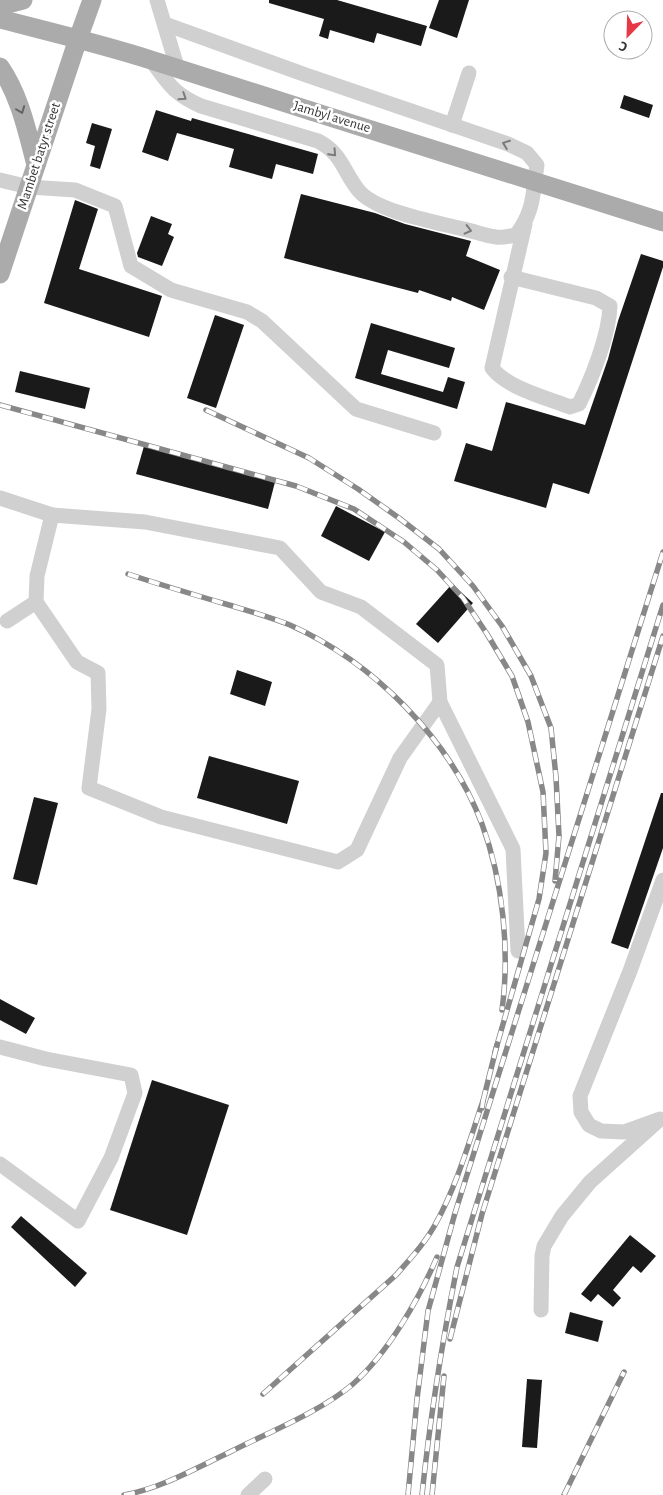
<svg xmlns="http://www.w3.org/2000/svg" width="663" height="1495" font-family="'Alegreya Sans',sans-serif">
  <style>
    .building { fill: #1a1a1a }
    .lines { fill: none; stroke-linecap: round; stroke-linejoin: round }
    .minor { stroke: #d0d0d0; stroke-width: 15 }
    .major { stroke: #ababab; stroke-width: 19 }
    .rail-casing { stroke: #888; stroke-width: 5.5 }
    .rail { stroke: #fff; stroke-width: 4; stroke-dasharray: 11; stroke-linecap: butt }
    .major-bridge { stroke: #ababab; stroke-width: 19 }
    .oneway { stroke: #7a7a7a }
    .oneway2 { stroke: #636363 }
    .labels { text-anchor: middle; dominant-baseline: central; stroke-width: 5; stroke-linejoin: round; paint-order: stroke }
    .street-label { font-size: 14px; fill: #333; stroke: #fff }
  </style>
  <rect width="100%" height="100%" fill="#fff"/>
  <g class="building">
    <polygon points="269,0 337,0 427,26 421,46 377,33 374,43 330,30 328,39 319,36 324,19 269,3"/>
    <polygon points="439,0 469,0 457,38 429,28"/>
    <polygon points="624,95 653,105 649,118 620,108"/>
    <polygon points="156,110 191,121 192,118 318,154 313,174 276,164 272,179 229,167 234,149 177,133 168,161 142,152"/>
    <polygon points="92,123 112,129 100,169 90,166 95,146 86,143"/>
    <polygon points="301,194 375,213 405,224 471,241 466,256 500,270 484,310 452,297 451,301 419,290 418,293 284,258"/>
    <polygon points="75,200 98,209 79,269 162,296 149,337 44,303"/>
    <polygon points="151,216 172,224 168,234 174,237 162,266 138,257 137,253"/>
    <polygon points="641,254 663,261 663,267 589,494 553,483 546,508 454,481 466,443 492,451 506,402 585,425 608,359 618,321"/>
    <polygon points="215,315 244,325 216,408 187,398"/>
    <polygon points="371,323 455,348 449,368 388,350 381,374 443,392 448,377 465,382 457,409 355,378"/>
    <polygon points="20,371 90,388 85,409 15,392"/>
    <polygon points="144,446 275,482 268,509 136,474"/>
    <polygon points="336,506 385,532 369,561 321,536"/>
    <polygon points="452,584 473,603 438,643 416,624"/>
    <polygon points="237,670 272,682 265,706 230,694"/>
    <polygon points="209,756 299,781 287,824 197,798"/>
    <polygon points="661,793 663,793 663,848 628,949 611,943"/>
    <polygon points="34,797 58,803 37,885 13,879"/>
    <polygon points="0,999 35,1018 26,1034 0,1020"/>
    <polygon points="152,1080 229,1105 187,1235 110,1210"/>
    <polygon points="21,1216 87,1273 75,1287 11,1227"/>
    <polygon points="630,1235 656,1256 641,1273 633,1266 613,1290 621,1298 613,1307 598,1294 591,1302 581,1294"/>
    <polygon points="570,1312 603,1321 598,1342 565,1333"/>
    <polygon points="527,1379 542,1380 537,1448 522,1447"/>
  </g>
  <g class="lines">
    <g class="minor">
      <polyline points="157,0 178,70"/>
      <path d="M151,60C168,83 173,94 201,106L318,141C343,154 343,172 359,191C377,212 436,222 463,229C474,231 485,236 496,237C502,238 510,236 516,235C534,212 533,193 537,165L527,153L508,144L306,75L165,24"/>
      <polyline points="452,125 469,73"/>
      <polyline points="0,180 29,187 75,190 115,206 131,266 171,290 247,312 262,321 356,409 434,433"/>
      <path d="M511,277L596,298L610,306C609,335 592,378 579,404L570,407C547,398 507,388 492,368L525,224"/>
      <polyline points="0,498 52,515 37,576 36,602 7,621"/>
      <polyline points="52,515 145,522 280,548 321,592 361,607 437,665 440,702 513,849 518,951"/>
      <polyline points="36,602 77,662 98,673 99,709 89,788 161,817 338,862 357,850 400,758 440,702"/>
      <polyline points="0,1047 46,1059 131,1075 135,1093 111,1158 78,1221 0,1164"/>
      <polyline points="541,1310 542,1256 544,1246 562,1216 590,1182 660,1119 624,1132 601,1131 589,1125 581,1112 580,1096 630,971 663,880"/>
      <polyline points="248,1495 265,1479"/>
    </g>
    <g class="major">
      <polyline points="0,6 23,0"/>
      <path d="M0,19C50,32 101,44 151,60C204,77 257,94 311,111"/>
      <path d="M0,67C20,96 27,131 36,165"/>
      <polyline points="0,274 78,39 92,0"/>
    </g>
    <g class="rail-casing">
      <g id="rail">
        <polyline points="0,405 296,486 354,509 404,542 437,570 463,598 487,634 512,676 528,722 543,792 546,853 539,899 495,1052"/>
        <polyline points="206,410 309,458 358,489 399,518 439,549 473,586 502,626 531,676 551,728 556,777 559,836 555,881"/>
        <path d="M128,574C161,585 195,595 229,605C249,611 270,617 290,625C373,662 450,739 482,824C503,881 510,951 502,1010"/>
        <polyline points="483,1101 497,1045"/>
        <polyline points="450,1339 482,1214 663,636"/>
        <path d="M263,1394L396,1275C410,1259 426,1242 436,1223C457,1185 469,1142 483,1101L482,1108"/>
        <path d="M124,1495C162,1488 196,1468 230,1452C269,1432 320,1412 353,1384C388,1353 419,1299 437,1257"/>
        <polyline points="408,1495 417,1399 428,1311 455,1213 663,552"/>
        <path d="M422,1495C430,1418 442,1343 457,1267L663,605"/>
        <polyline points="432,1495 444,1376"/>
        <polyline points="564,1495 624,1372"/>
      </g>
    </g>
    <use href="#rail" class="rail"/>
    <polyline class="major-bridge" points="311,111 663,222"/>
  </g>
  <defs><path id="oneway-chevron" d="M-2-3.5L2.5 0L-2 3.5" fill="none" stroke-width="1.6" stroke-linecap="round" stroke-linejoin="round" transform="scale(1.25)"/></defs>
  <g class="oneway">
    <use href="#oneway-chevron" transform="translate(183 97) rotate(33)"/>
    <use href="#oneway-chevron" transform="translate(506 144) rotate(-159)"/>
    <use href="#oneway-chevron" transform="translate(333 153) rotate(47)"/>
    <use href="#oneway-chevron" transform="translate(468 230) rotate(14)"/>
  </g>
  <use class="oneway2" href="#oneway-chevron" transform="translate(21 110) rotate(69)"/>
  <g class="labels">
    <g class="street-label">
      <text transform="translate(332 117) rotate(17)">Jambyl avenue</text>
      <text transform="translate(39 156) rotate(-72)">Mambet batyr street</text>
    </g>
  </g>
  <g transform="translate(628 35) rotate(203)"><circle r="24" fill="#ffffff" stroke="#adadad"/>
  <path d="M0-4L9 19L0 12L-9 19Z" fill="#e63946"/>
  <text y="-8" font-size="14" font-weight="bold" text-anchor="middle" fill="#333333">С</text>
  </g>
</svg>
